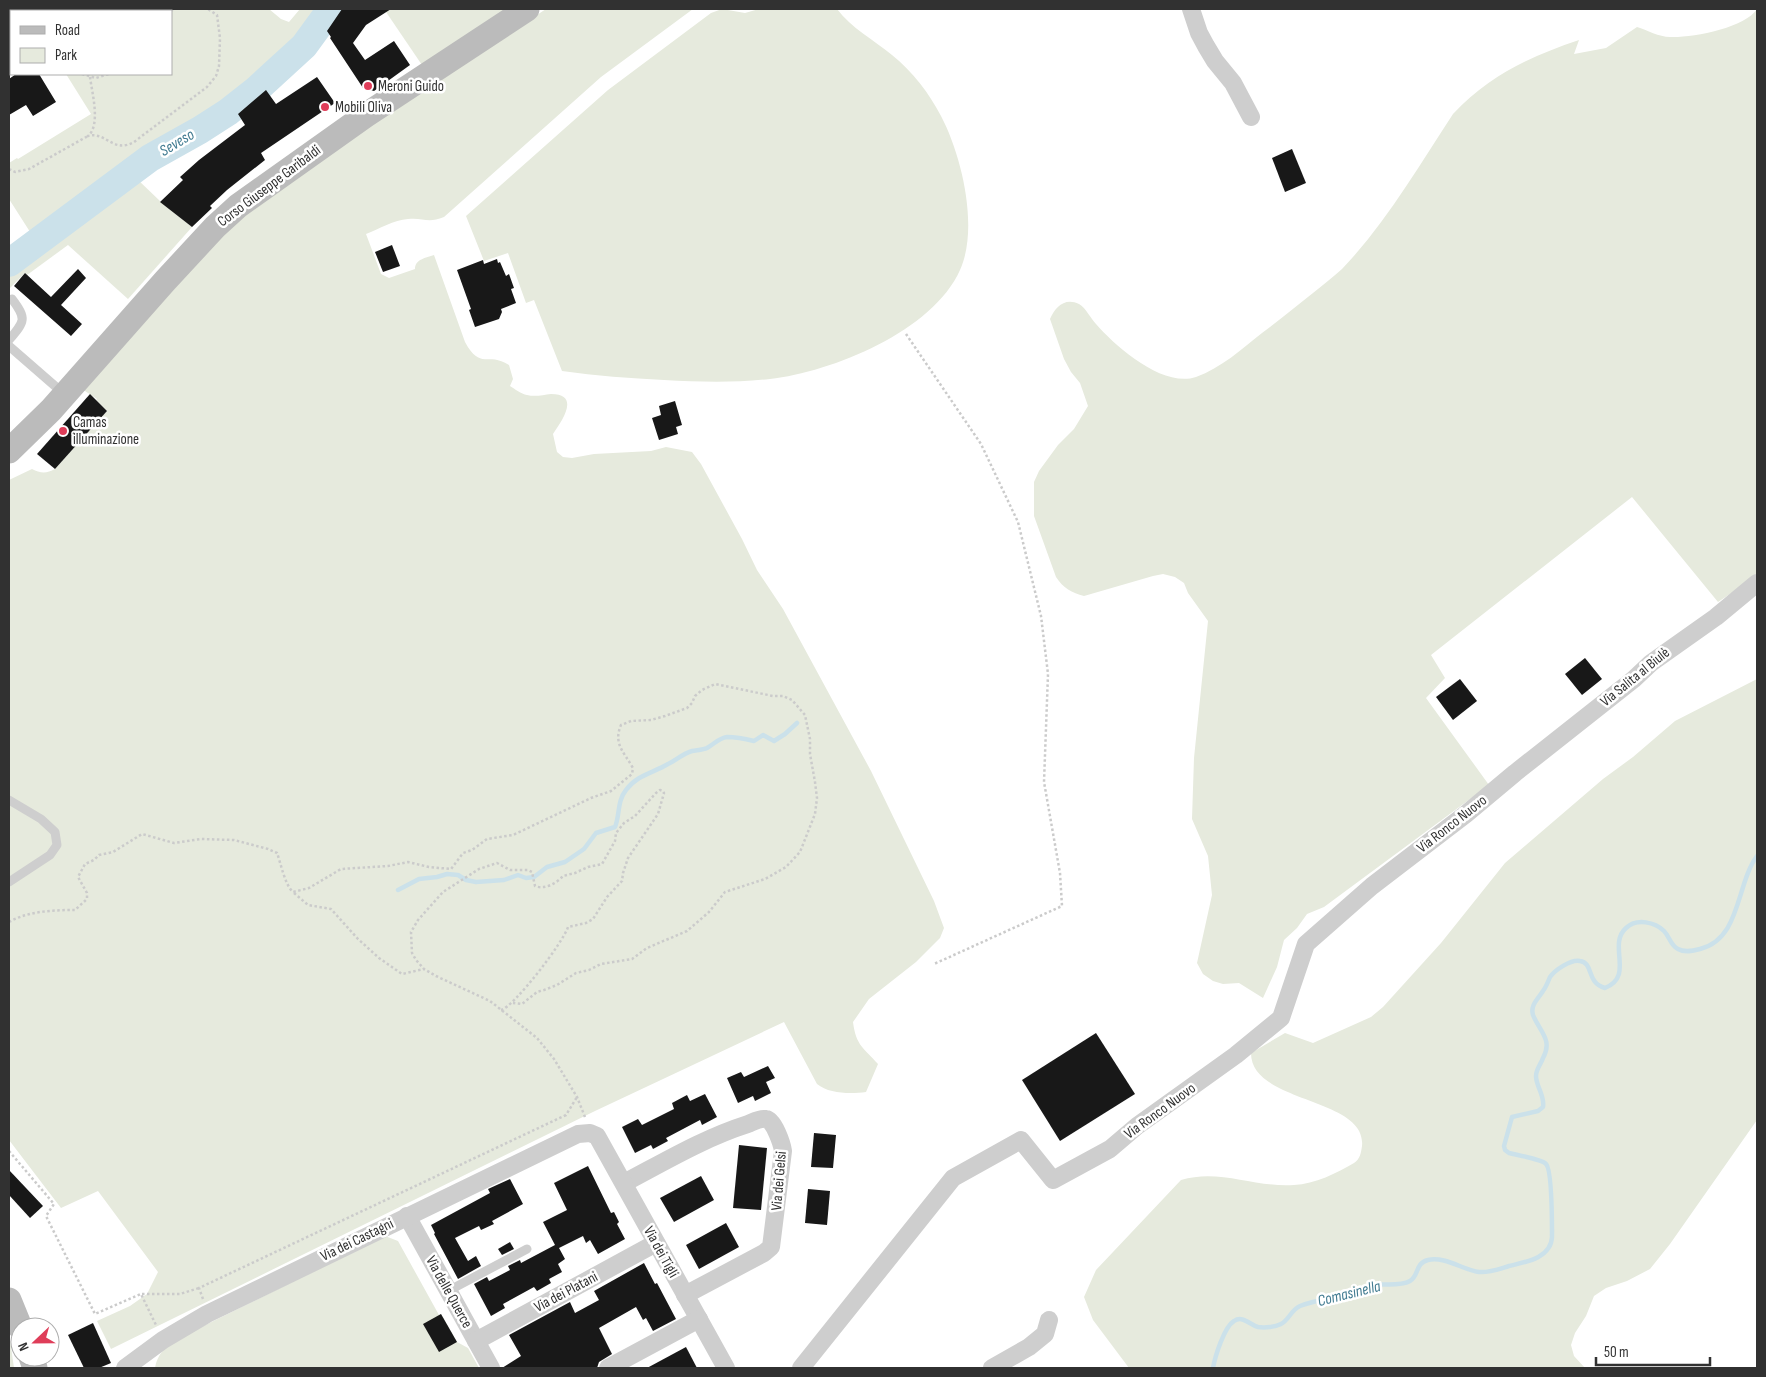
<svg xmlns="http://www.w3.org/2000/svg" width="1766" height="1377" font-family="'Sofia Sans Condensed',sans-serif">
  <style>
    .green { fill: #e6eadd }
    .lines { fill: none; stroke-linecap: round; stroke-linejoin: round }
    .stream { stroke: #cbe1ea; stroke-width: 4.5 }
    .river { stroke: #cbe1ea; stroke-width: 28 }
    .building { fill: #181818 }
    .path { stroke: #cbcbcb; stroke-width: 2.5; stroke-dasharray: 2.5 2.5; stroke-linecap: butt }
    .lane { stroke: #cecece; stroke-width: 9 }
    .street { stroke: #cecece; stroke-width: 18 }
    .secondary { stroke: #bbb; stroke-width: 25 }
    .poi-dot { fill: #df3d59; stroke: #fff; stroke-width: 2 }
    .labels { text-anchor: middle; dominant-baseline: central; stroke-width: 5; stroke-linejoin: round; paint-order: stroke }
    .poi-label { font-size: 15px; fill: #313131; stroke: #fff; text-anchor: start }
    .street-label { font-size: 15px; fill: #313131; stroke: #fff }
    .water-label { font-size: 16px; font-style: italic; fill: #417b91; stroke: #fff }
  </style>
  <rect width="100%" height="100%" fill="#fff"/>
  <g class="green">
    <polygon points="51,9 104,9 105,11 47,11"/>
    <polygon points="164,9 269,9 281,19 289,22 300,9 319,9 292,45 254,80 229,100 141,153 79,201 32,235 9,199 9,163 17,158 18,159 91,114 66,74 171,74 171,11 160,11"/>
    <polygon points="384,9 512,9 424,68"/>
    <path d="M546,9H693L601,77L444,217C427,224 423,217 408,219C394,220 379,229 366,234L381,274L389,278L415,269C415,259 426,258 434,255L465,342C481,371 487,351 509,365L513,379L510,386C515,389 521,394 527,395C535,397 543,395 551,394C581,394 562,421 553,434L557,452L563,457L572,458L594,454L651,451L666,447L692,452L701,464L742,539L757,570L783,609L871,771L934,901L944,928L940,938L916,962L869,999L853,1022C856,1046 864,1048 878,1064L866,1092C851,1094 829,1094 817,1084L784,1022L595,1111L111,1349L97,1321L130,1306L147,1294L158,1272L98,1191L61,1208L9,1140V480L32,469C40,473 46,474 55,469L107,411L96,400L97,399L82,389L243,213L335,149Z"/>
    <path d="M722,9L745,13L759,9H837C851,28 874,40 892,55C913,72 929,93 941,116C962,156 979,228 960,270C933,331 832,372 770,379C734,383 699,382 664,380C630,378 596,376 562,371L534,300L526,303L508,253L484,261L466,216L608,90L711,13Z"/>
    <path d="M1757,9V576L1718,602L1632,497L1431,655L1445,678L1426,698L1489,785L1324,907L1307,914L1297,928L1284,940L1277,967L1263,998L1239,983L1223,984L1213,981L1203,974L1197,963L1212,895L1208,856L1192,819L1194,758L1208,621L1188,593L1184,583L1175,577L1163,574L1153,576L1084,596C1072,593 1063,588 1056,577L1034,516V482L1039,471L1058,445L1074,429L1088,406L1080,383L1071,372L1064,359L1050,319C1055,307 1065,297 1079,304C1086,308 1091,319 1096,324C1116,347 1163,388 1196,377C1221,368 1242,349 1262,333C1280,320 1296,306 1313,293C1323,285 1333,277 1342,269C1386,223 1418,167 1453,114C1490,75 1529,57 1579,40L1574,54L1606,48L1637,27C1647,30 1659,37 1670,37C1692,38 1745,28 1757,9Z"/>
    <polygon points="137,179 161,202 192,227 128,299 68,245 27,275 25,273 9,289 9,275"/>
    <path d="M1757,679V1120L1670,1244L1650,1269L1627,1281L1606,1288L1594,1296L1586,1316L1575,1333L1571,1345L1574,1356L1585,1368H1129L1093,1320L1084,1297L1096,1270L1181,1180C1219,1168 1256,1188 1294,1185C1315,1184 1337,1173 1354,1163C1360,1159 1361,1153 1362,1146C1367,1097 1251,1104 1251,1053L1285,1033L1313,1043L1371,1017L1383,1007L1441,943L1505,863L1603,779L1633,757L1675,721Z"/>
    <path d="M385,1236L398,1241L439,1315L441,1314L457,1342L468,1348L479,1368H155C157,1355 165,1347 175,1340Z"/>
    <polygon points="9,1333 14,1368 9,1368"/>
  </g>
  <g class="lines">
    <g class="stream">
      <path d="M398,890L419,879L437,877L447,874L458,875L466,880L476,882L504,880L518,875L526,878L534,877L547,867L565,862L584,849L596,833L615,827C620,815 617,801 626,790C637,775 653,773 668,764C677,760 682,754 692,751C697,750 703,750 707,748C714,744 719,738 727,737C736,737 746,739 754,741L763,735L774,741L785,734L797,723"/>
      <path d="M1213,1368C1215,1357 1224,1327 1234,1321C1243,1315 1250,1325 1258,1327C1265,1328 1275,1327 1281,1324C1289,1320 1291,1310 1300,1306C1315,1300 1335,1298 1351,1294C1359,1292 1365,1287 1372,1285C1383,1283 1399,1287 1410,1281C1419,1276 1415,1263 1428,1260C1445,1256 1463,1270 1479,1272C1489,1273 1499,1269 1509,1266C1526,1262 1551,1258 1552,1237C1552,1225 1552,1170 1546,1164C1542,1159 1516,1155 1509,1153L1505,1150L1504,1146L1512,1117L1538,1111L1543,1107C1545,1095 1536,1087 1536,1076C1536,1069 1541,1064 1543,1058C1553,1040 1540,1032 1533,1015C1530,1005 1538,999 1543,991C1546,987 1548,982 1550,977C1555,970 1571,959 1580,961C1594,963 1586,983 1605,988C1635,976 1607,945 1626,928C1637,918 1655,922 1664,931C1670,937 1670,945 1678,949C1685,953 1693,951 1700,949C1741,939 1736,884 1757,856"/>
    </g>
    <polyline class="river" points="9,263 150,158 200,130 228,112 256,90 304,46 331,9"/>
  </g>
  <g class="building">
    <polygon points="342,9 391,9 366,25 353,43 365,60 394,41 410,65 374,91 363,88 330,38 331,37 327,31"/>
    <polygon points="16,74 39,74 56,102 33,116 26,105 9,115 9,79"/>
    <polygon points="317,77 335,103 261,153 265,160 227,190 210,206 212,208 192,227 160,202 183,180 180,177 199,160 245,125 238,114 266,90 276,104"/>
    <polygon points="1292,149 1306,183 1285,192 1272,158"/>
    <polygon points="392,245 400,266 383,272 375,252"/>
    <polygon points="497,259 498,263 500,262 506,276 509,274 514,288 511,289 516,303 501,309 502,312 499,319 475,327 469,310 471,309 457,270 483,260 484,264"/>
    <polygon points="78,269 86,278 61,305 82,324 71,336 14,286 25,273 51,297"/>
    <polygon points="90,394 107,411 55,469 37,454"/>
    <polygon points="675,401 682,425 676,427 678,434 659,440 652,418 661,415 659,406"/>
    <polygon points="1585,658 1602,679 1582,695 1565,674"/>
    <polygon points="1460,679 1477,701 1453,720 1436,697"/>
    <polygon points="1096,1033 1135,1094 1060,1141 1022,1080"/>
    <polygon points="768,1066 775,1078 766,1082 771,1093 755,1101 753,1096 738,1103 727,1078 741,1072 744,1077"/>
    <polygon points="705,1094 717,1117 702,1125 700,1120 666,1138 668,1141 653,1149 651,1145 635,1153 622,1127 638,1119 642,1125 674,1109 672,1103 687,1095 690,1101"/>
    <polygon points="814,1133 836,1135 833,1168 811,1167"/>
    <polygon points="739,1145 767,1148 761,1210 733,1208"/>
    <polygon points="588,1166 611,1213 614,1212 619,1222 617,1224 625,1239 598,1254 590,1240 586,1243 583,1236 559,1248 565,1259 558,1264 562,1272 549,1279 551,1283 537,1291 534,1287 503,1304 505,1308 491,1316 474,1284 487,1277 489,1281 510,1270 508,1266 520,1260 521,1263 555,1245 543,1222 567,1210 554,1183"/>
    <polygon points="9,1170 43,1206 30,1218 9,1195"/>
    <polygon points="701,1176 714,1200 674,1222 660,1198"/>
    <polygon points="510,1179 523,1204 492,1221 494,1224 481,1230 479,1226 455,1238 468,1261 476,1256 481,1266 458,1279 434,1234 435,1233 431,1225 490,1193 488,1189"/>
    <polygon points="808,1189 830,1191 827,1225 805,1223"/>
    <polygon points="726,1223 739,1247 699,1269 686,1245"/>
    <polygon points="510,1242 514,1249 502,1255 498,1249"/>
    <polygon points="644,1263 655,1284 657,1283 676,1319 653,1331 646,1318 643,1320 636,1307 599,1328 612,1354 599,1362 597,1368 502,1368 521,1356 509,1335 570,1302 575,1313 599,1300 594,1291"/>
    <polygon points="441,1314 457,1342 439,1352 423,1324"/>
    <polygon points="93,1323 111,1363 99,1368 84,1368 68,1335"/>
    <polygon points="686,1347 697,1368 647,1368"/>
  </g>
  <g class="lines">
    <g class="path">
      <polyline points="93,9 93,11"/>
      <polyline points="171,11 173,9"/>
      <polyline points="82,74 96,78 109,74"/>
      <path d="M90,77C92,93 101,125 88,136C106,131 113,154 134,142L207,87L216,76L219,66L220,38L217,15L208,9"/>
      <polyline points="9,169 15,172 29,169 88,136"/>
      <polyline points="906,334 981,444 1018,522 1041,616 1048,674 1044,782 1060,873 1062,906 934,964"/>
      <polyline points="294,893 308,905 331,909 358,939 379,958 402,974 424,969"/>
      <path d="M9,922C28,911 54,910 75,910L87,899V893L78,877L85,864L94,860L99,855L113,852L142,834L174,843L201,839L234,840L268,849L277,853C281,864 285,885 293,892L309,888L341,869L388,866L408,862L429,867L451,869L463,853L472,850L487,839L513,835L591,798L611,791L632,774L633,768C624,752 613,744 621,725L631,721L651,720L665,716L687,708L692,703L695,696L702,690L715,684L773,696H783L792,700L805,715L810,739V754L815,782L817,798L815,814L800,852L786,867L765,879L725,892L709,912L687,931L647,948L632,959L601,964L589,970L576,973L557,985L544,990L537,992L522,1004L513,1003"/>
      <path d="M501,1010C514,1007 564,941 568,927L586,923L593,919L607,897L622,881L623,873L628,858L658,814L664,793L663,791L660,790L656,793L635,816L624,823L616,833L615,841L602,864L588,867L575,873L563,876C557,883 545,890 535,886L532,872L528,870H510L497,863L479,869L443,892L418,920L411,932L412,953L416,960L424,969L436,976L490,1001L537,1038L554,1059L577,1097L585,1117"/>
      <polyline points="9,1151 54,1204 46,1216 95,1314 141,1294 156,1325"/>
      <polyline points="142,1294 180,1294 199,1288"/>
      <polyline points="203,1299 199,1288 566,1115 577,1097"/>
    </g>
    <g class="lane">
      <polyline points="117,9 118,11"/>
      <polyline points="9,40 11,39"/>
      <path d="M9,340C25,321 27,319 12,299"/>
      <polyline points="9,346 63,393"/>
      <polyline points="9,800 41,819 55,832 57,845 50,855 9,882"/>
      <polyline points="448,1291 527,1249"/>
    </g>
    <g class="street">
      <polyline points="1191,9 1199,33 1206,46 1215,61 1233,83 1251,117"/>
      <path d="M624,1183C664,1162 704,1138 748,1124C753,1122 760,1118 766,1119C774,1120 782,1144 783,1151L771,1247L764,1253L685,1295"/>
      <polyline points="407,1216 491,1368"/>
      <polyline points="476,1341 656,1243"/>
      <polyline points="125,1368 163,1340 207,1314 578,1134 590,1133 597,1136 726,1368"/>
      <polyline points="608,1368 699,1319"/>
      <polyline points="801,1368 953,1178 1021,1140 1053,1180 1110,1149 1137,1126 1236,1055 1281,1018 1306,944 1372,886 1466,814 1515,773 1634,679 1651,663 1716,617 1757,583"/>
      <polyline points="992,1368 1029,1347 1045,1334 1049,1320"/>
    </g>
    <g class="secondary">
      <polyline points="9,451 51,410 165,281 215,227 238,206 366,115 527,9"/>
      <polyline points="9,1300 20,1327"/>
      <polyline points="31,1357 35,1368"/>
    </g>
  </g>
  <g class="poi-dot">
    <circle cx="368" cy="86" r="5"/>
    <circle cx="325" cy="107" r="5"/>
    <circle cx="63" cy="431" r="5"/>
  </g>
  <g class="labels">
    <g class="poi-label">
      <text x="378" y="86">Meroni Guido</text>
      <text x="335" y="107">Mobili Oliva</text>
      <text x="73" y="422">Camas<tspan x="73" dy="17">illuminazione</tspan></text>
    </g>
    <g class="street-label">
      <text transform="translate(269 186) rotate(-37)">Corso Giuseppe Garibaldi</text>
      <text transform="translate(1635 677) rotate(-39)">Via Salita al Biulè</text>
      <text transform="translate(1452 824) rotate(-38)">Via Ronco Nuovo</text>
      <text transform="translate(1160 1111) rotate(-36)">Via Ronco Nuovo</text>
      <text transform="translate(779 1181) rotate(-85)">Via dei Gelsi</text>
      <text transform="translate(357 1240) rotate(-26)">Via dei Castagni</text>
      <text transform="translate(661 1252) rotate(61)">Via dei Tigli</text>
      <text transform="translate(449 1292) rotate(61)">Via delle Querce</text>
      <text transform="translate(566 1292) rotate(-28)">Via dei Platani</text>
    </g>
    <g class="water-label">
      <text transform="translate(177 143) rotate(-31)">Seveso</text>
      <text transform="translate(1349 1294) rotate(-14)">Comasinella</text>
    </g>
  </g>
  <rect width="1766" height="1377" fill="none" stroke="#313131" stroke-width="20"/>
  <rect x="10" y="10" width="162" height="65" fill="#ffffff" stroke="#adadad"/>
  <rect x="20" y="26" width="25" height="8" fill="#bbbbbb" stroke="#adadad"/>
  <text x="55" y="35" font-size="15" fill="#313131">Road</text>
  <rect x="20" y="48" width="25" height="15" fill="#e6eadd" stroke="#adadad"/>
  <text x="55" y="60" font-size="15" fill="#313131">Park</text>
  <g transform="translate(35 1342) rotate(248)"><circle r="24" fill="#ffffff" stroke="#adadad"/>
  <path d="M0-4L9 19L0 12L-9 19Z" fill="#df3d59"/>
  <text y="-8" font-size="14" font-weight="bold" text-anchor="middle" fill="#313131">N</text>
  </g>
  <path d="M1596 1357v8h114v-8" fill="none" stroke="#313131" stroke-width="2.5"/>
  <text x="1604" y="1357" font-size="15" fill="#313131" stroke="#ffffff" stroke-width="4" paint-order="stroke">50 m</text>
</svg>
